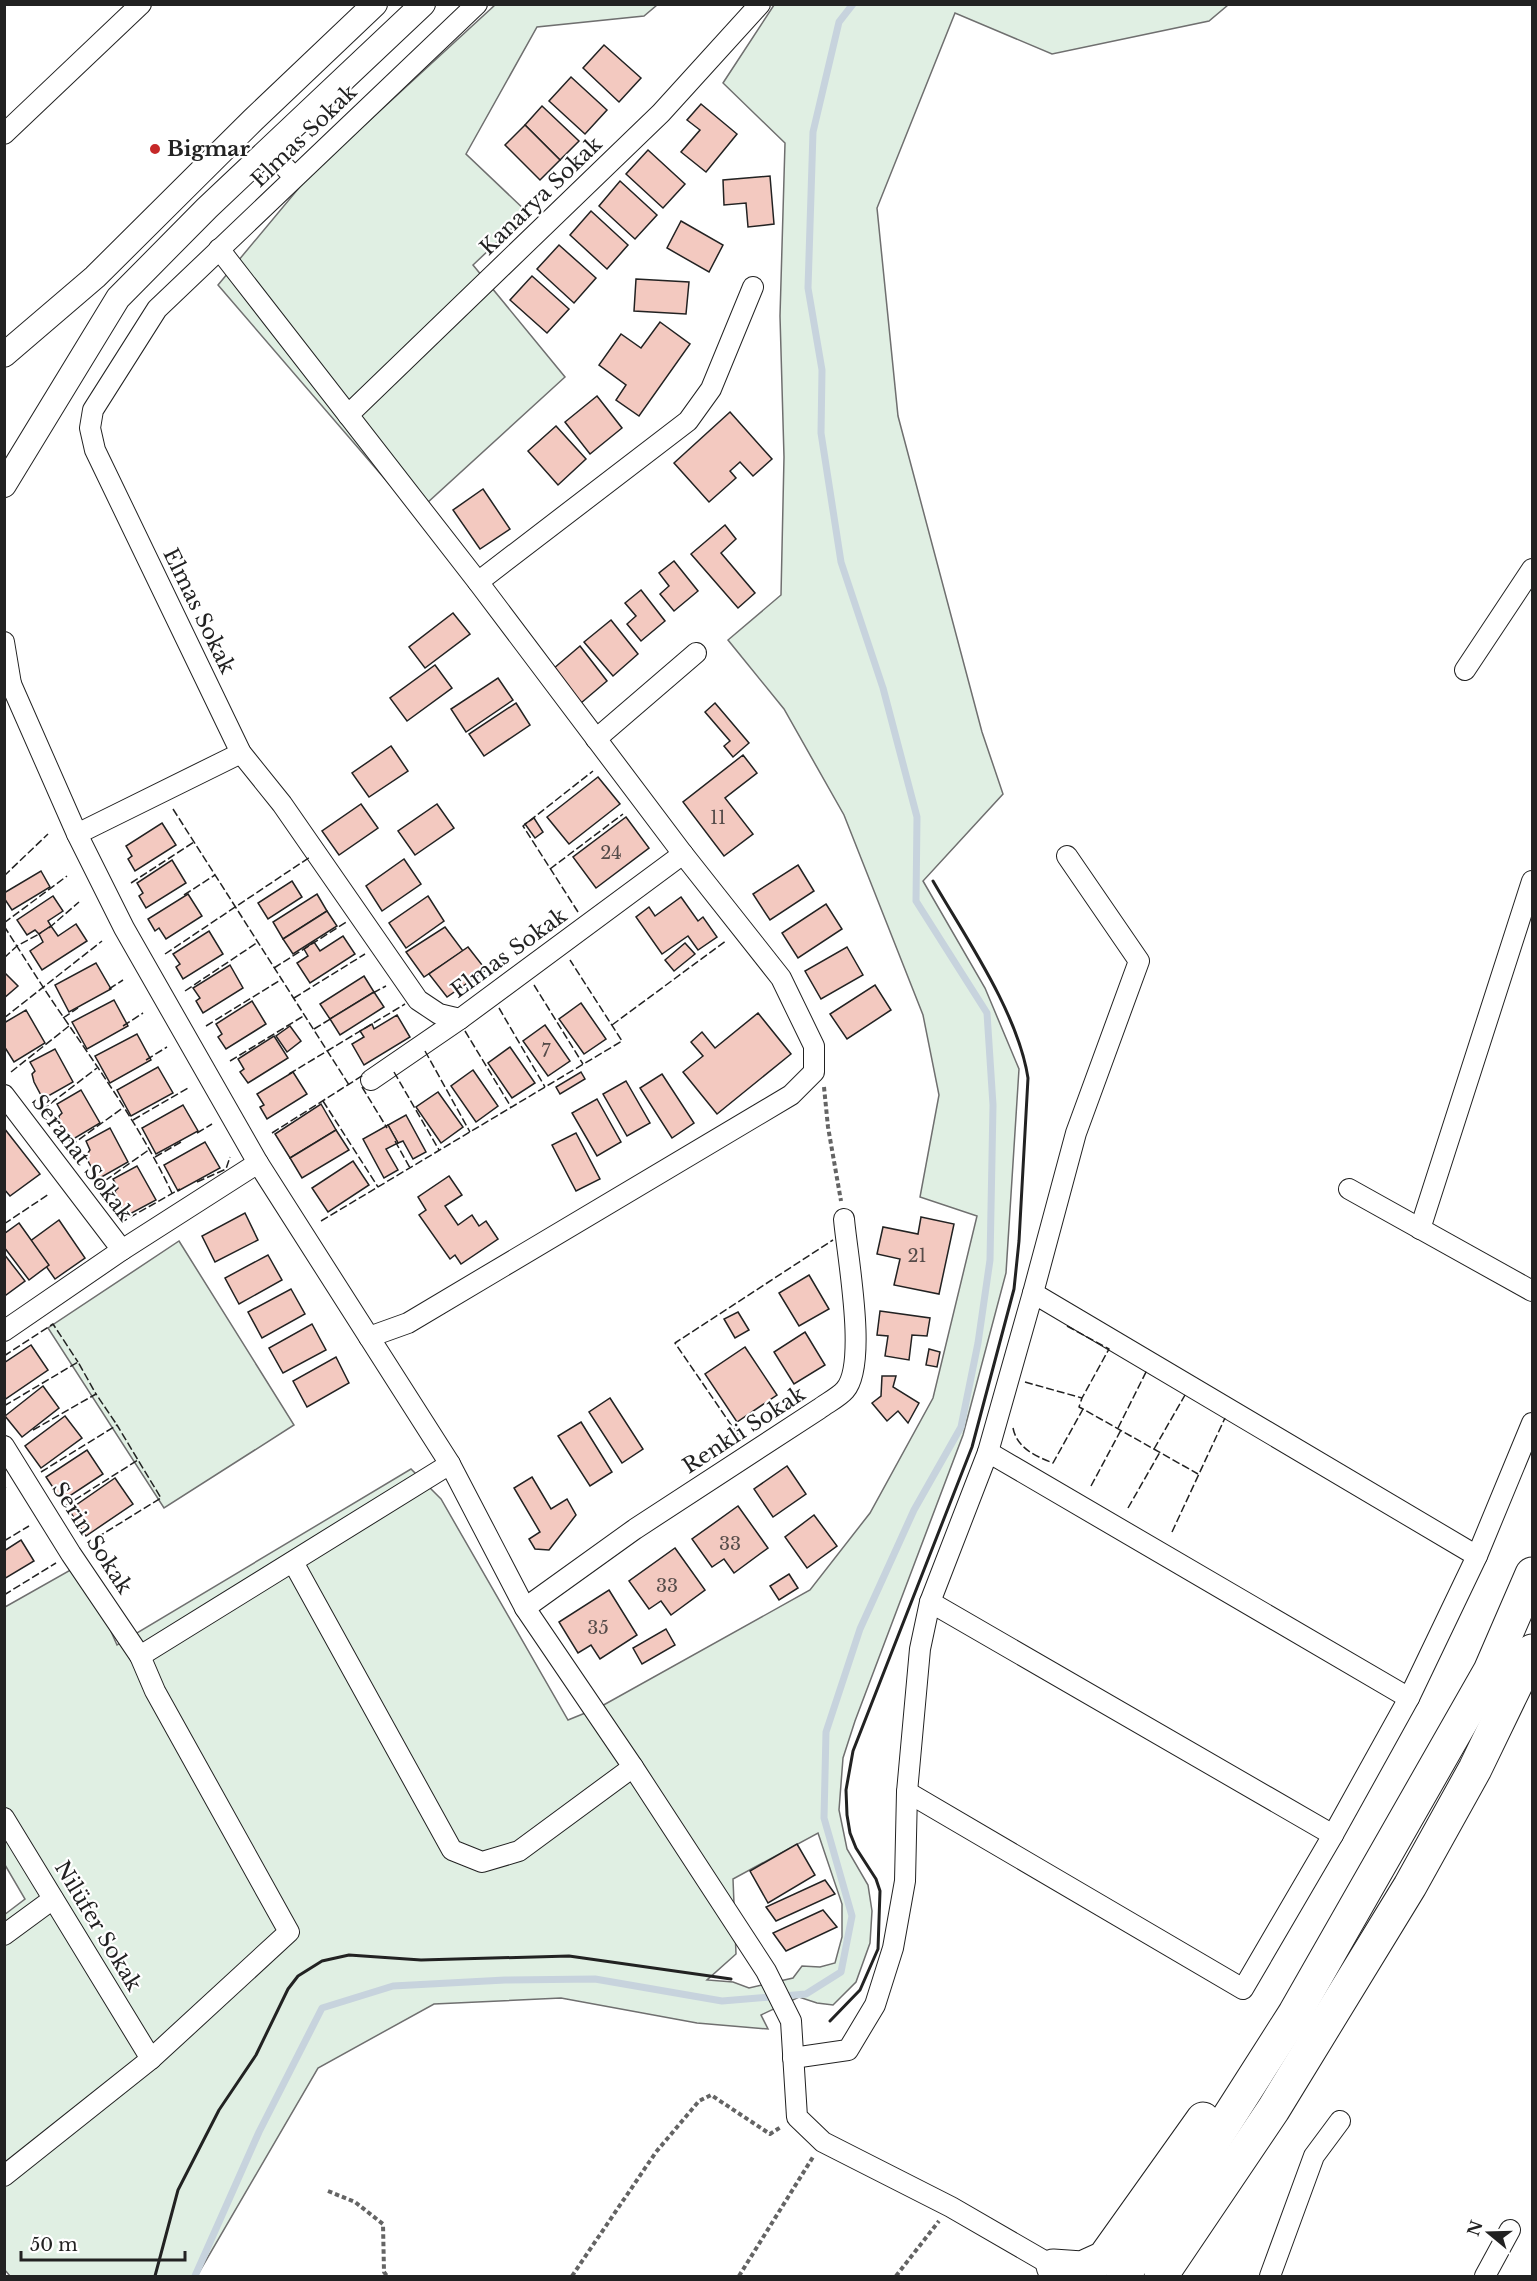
<svg xmlns="http://www.w3.org/2000/svg" width="1537" height="2281" font-family="'Libre Baskerville',serif">
  <style>
    .green { fill: #e0efe3; stroke: #6f6f6f; stroke-width: 1.5; fill-rule: evenodd }
    .lines { fill: none; stroke-linecap: round; stroke-linejoin: round }
    .stream { stroke: #c7d3dd; stroke-width: 7 }
    .building { fill: #f3c9c0; stroke: #222; stroke-width: 1.5 }
    .minor-casing { stroke: #222; stroke-width: 22 }
    .tertiary-casing { stroke: #222; stroke-width: 26 }
    .trunk-casing { stroke: #222; stroke-width: 35 }
    .path { stroke: #646464; stroke-width: 4; stroke-dasharray: 4.5 3; stroke-linecap: butt }
    .minor { stroke: #fff; stroke-width: 20 }
    .tertiary { stroke: #fff; stroke-width: 24 }
    .trunk { stroke: #fff; stroke-width: 33 }
    .fence { stroke: #222; stroke-width: 1.5; stroke-dasharray: 8 3; stroke-linecap: butt }
    .wall { stroke: #222; stroke-width: 3 }
    .poi-dot { fill: #c62828; stroke: #fff; stroke-width: 2 }
    .labels { text-anchor: middle; dominant-baseline: central; stroke-width: 4.5; stroke-linejoin: round; paint-order: stroke }
    .number-label { font-size: 18px; fill: #564c4a }
    .street-label { font-size: 21px; fill: #222; stroke: #fff }
    .poi-label { font-size: 21px; font-weight: bold; fill: #222; stroke: #fff; text-anchor: start }
  </style>
  <rect width="100%" height="100%" fill="#fff"/>
  <g class="green">
    <polygon points="495,5 657,5 644,16 537,27 466,154 528,213 473,265 565,377 415,514 218,285 308,177"/>
    <path d="M774,5H1228L1209,21L1052,54L955,13L877,208L898,416L982,732L1003,794L923,881L985,988L1019,1069L1006,1273L963,1435L855,1721L843,1758L839,1810L847,1849L868,1885L872,1911L870,1943L856,1982L833,2005L817,2003L799,1997L761,2015L768,2029L697,2023L561,1998L434,2004L318,2068L197,2276H10L4,2269V1915L25,1899L5,1865V1607L81,1564L117,1645L411,1469L441,1499L568,1720L600,1707L810,1590L870,1513L933,1398L977,1216L920,1197L939,1095L923,1015L844,815L784,709L728,640L781,595L784,457L780,316L785,143L723,83ZM818,1833L842,1904V1937L835,1963L820,1967L802,1966L793,1978L749,1988L733,1982L707,1980L736,1954L733,1879Z"/>
    <polygon points="179,1241 294,1425 164,1508 48,1328"/>
  </g>
  <g class="lines">
    <polyline class="stream" points="195,2276 259,2132 322,2008 393,1986 505,1980 595,1979 722,2001 806,1994 841,1972 852,1916 824,1818 826,1732 860,1629 914,1510 961,1427 978,1343 990,1260 993,1105 987,1013 916,901 917,817 883,688 841,562 821,433 822,370 808,288 813,132 839,22 853,4"/>
  </g>
  <g class="building">
    <polygon points="604,45 641,78 619,102 583,68"/>
    <polygon points="571,77 607,110 585,134 549,101"/>
    <polygon points="701,104 737,134 706,172 681,152 700,130 687,120"/>
    <polygon points="542,106 579,141 560,160 525,125"/>
    <polygon points="525,125 560,160 540,180 505,145"/>
    <polygon points="648,150 685,184 663,208 626,174"/>
    <polygon points="770,176 774,224 748,227 746,203 724,205 723,180"/>
    <polygon points="620,181 657,215 635,239 599,206"/>
    <polygon points="591,211 628,245 607,269 570,235"/>
    <polygon points="681,221 723,245 709,272 667,248"/>
    <polygon points="559,245 596,278 574,303 537,269"/>
    <polygon points="532,276 569,309 547,333 510,300"/>
    <polygon points="636,279 689,282 686,314 634,311"/>
    <polygon points="660,322 690,344 639,416 616,400 626,385 599,365 621,334 641,348"/>
    <polygon points="597,396 622,428 590,454 565,422"/>
    <polygon points="730,412 772,459 753,476 740,462 730,471 736,478 709,502 674,463"/>
    <polygon points="556,426 586,459 558,485 528,451"/>
    <polygon points="483,489 510,529 480,549 453,510"/>
    <polygon points="725,525 736,539 721,553 755,593 738,608 691,554"/>
    <polygon points="674,561 698,591 674,611 660,594 669,586 659,573"/>
    <polygon points="641,590 665,621 641,641 627,624 636,616 625,603"/>
    <polygon points="453,613 470,634 425,668 409,647"/>
    <polygon points="611,620 638,654 613,676 584,642"/>
    <polygon points="580,646 607,681 581,703 553,669"/>
    <polygon points="435,665 452,688 407,721 390,698"/>
    <polygon points="498,678 513,700 466,732 451,709"/>
    <polygon points="516,703 530,725 484,756 469,734"/>
    <polygon points="715,703 749,743 733,757 724,746 730,741 705,712"/>
    <polygon points="391,746 408,771 369,797 352,773"/>
    <polygon points="743,755 757,773 725,798 753,834 724,856 683,802"/>
    <polygon points="598,777 620,804 569,844 547,817"/>
    <polygon points="361,804 378,828 339,855 322,831"/>
    <polygon points="437,804 454,828 415,855 398,831"/>
    <polygon points="626,817 649,848 596,888 573,857"/>
    <polygon points="534,818 543,832 535,838 525,824"/>
    <polygon points="162,823 176,845 135,871 128,859 132,856 126,846"/>
    <polygon points="404,859 421,884 382,911 366,886"/>
    <polygon points="172,860 186,883 146,908 139,896 143,893 137,883"/>
    <polygon points="798,865 814,891 770,920 753,894"/>
    <polygon points="41,871 50,887 12,910 4,898 4,893"/>
    <polygon points="292,881 302,897 268,919 258,903"/>
    <polygon points="188,894 202,916 166,939 159,928 155,931 148,919"/>
    <polygon points="317,894 327,911 283,939 273,922"/>
    <polygon points="53,896 63,911 48,921 51,926 39,934 35,930 27,935 17,920"/>
    <polygon points="428,896 444,921 406,948 389,923"/>
    <polygon points="681,897 698,921 703,917 717,937 698,950 688,936 662,954 636,917 649,907 655,916"/>
    <polygon points="826,904 842,929 798,958 782,933"/>
    <polygon points="327,911 337,926 293,954 283,939"/>
    <polygon points="76,924 87,941 42,970 30,951 43,942 39,934 51,926 58,936"/>
    <polygon points="445,927 463,951 424,977 406,952"/>
    <polygon points="209,931 223,954 183,979 176,967 180,964 173,954"/>
    <polygon points="343,936 355,954 310,983 297,963 308,956 304,949 314,942 320,951"/>
    <polygon points="685,943 695,954 674,971 665,960"/>
    <polygon points="468,947 486,970 447,997 429,974"/>
    <polygon points="847,947 863,975 821,999 805,971"/>
    <polygon points="96,963 111,989 69,1012 55,985"/>
    <polygon points="230,965 243,988 203,1013 196,1001 200,998 193,988"/>
    <polygon points="4,972 18,986 4,998"/>
    <polygon points="364,976 374,992 330,1019 320,1004"/>
    <polygon points="875,985 891,1010 847,1039 830,1014"/>
    <polygon points="374,992 384,1007 340,1035 330,1019"/>
    <polygon points="114,1000 128,1026 87,1049 72,1022"/>
    <polygon points="252,1001 266,1024 226,1049 218,1037 222,1034 216,1024"/>
    <polygon points="581,1003 606,1039 584,1054 559,1019"/>
    <polygon points="26,1010 45,1043 14,1062 4,1046 4,1023"/>
    <polygon points="758,1013 791,1054 717,1114 683,1072 703,1056 691,1042 702,1032 715,1048"/>
    <polygon points="397,1015 410,1037 364,1065 352,1044 364,1037 360,1031 372,1024 374,1029"/>
    <polygon points="545,1025 570,1061 548,1076 523,1041"/>
    <polygon points="290,1026 301,1041 287,1052 276,1036"/>
    <polygon points="137,1034 151,1060 110,1083 95,1056"/>
    <polygon points="274,1036 288,1058 248,1083 240,1072 244,1069 238,1059"/>
    <polygon points="510,1047 535,1083 512,1098 488,1063"/>
    <polygon points="55,1049 73,1082 43,1099 34,1082 32,1074 35,1071 30,1062"/>
    <polygon points="158,1067 173,1093 131,1116 117,1090"/>
    <polygon points="473,1070 498,1106 476,1122 451,1086"/>
    <polygon points="293,1072 307,1094 267,1119 260,1107 264,1105 257,1094"/>
    <polygon points="581,1072 585,1079 560,1094 556,1087"/>
    <polygon points="662,1074 694,1123 672,1138 640,1088"/>
    <polygon points="626,1081 650,1123 627,1136 603,1094"/>
    <polygon points="81,1090 100,1123 70,1141 60,1124 59,1116 62,1113 57,1104"/>
    <polygon points="438,1092 463,1127 441,1143 416,1107"/>
    <polygon points="597,1099 621,1142 597,1156 572,1113"/>
    <polygon points="321,1104 336,1130 290,1158 275,1134"/>
    <polygon points="183,1105 198,1131 156,1154 142,1128"/>
    <polygon points="406,1115 426,1152 413,1159 403,1141 398,1143 388,1125"/>
    <polygon points="388,1125 398,1143 386,1149 398,1170 384,1178 363,1139"/>
    <polygon points="4,1128 40,1174 10,1196 4,1189"/>
    <polygon points="110,1128 128,1162 98,1179 88,1161 88,1153 90,1150 86,1141"/>
    <polygon points="336,1130 349,1150 302,1178 290,1158"/>
    <polygon points="576,1133 600,1179 576,1191 552,1145"/>
    <polygon points="205,1142 220,1168 178,1191 164,1165"/>
    <polygon points="353,1161 369,1185 328,1212 312,1188"/>
    <polygon points="137,1166 156,1200 126,1216 117,1199 115,1191 118,1188 113,1179"/>
    <polygon points="449,1176 462,1195 445,1206 458,1225 472,1215 479,1226 486,1221 498,1239 461,1264 455,1255 450,1259 419,1215 426,1210 418,1197"/>
    <polygon points="245,1213 258,1240 215,1262 202,1236"/>
    <polygon points="921,1217 954,1224 939,1294 894,1285 900,1259 877,1254 883,1227 918,1234"/>
    <polygon points="59,1220 85,1258 55,1279 29,1242"/>
    <polygon points="19,1223 49,1265 29,1280 4,1247 4,1234"/>
    <polygon points="4,1254 25,1281 6,1295 4,1293"/>
    <polygon points="268,1255 282,1280 239,1304 225,1278"/>
    <polygon points="809,1275 829,1309 799,1326 779,1293"/>
    <polygon points="291,1289 305,1314 262,1338 248,1312"/>
    <polygon points="880,1311 930,1318 927,1336 912,1335 909,1360 885,1356 888,1336 877,1335"/>
    <polygon points="738,1312 749,1330 735,1338 724,1319"/>
    <polygon points="312,1324 326,1350 283,1373 269,1348"/>
    <polygon points="805,1332 825,1365 794,1384 774,1352"/>
    <polygon points="31,1345 48,1370 4,1400 4,1363"/>
    <polygon points="745,1347 777,1395 737,1422 705,1374"/>
    <polygon points="929,1349 940,1352 937,1367 926,1365"/>
    <polygon points="336,1357 349,1383 307,1407 293,1381"/>
    <polygon points="882,1376 896,1376 893,1387 919,1403 908,1423 898,1411 887,1421 872,1403 881,1396"/>
    <polygon points="43,1386 59,1408 22,1437 5,1416"/>
    <polygon points="610,1398 643,1449 622,1463 589,1412"/>
    <polygon points="65,1416 82,1438 41,1468 25,1446"/>
    <polygon points="581,1422 612,1472 590,1486 558,1436"/>
    <polygon points="87,1450 103,1474 62,1501 46,1477"/>
    <polygon points="787,1466 806,1494 773,1517 754,1489"/>
    <polygon points="532,1477 551,1509 567,1499 576,1515 549,1550 535,1549 529,1539 540,1532 514,1488"/>
    <polygon points="115,1478 133,1504 86,1536 69,1510"/>
    <polygon points="738,1506 768,1548 734,1573 724,1559 712,1567 692,1539"/>
    <polygon points="814,1515 837,1546 807,1568 785,1537"/>
    <polygon points="21,1540 34,1561 4,1579 4,1551"/>
    <polygon points="675,1548 705,1590 671,1615 661,1601 649,1609 629,1581"/>
    <polygon points="789,1574 798,1588 779,1600 770,1586"/>
    <polygon points="609,1590 637,1635 600,1659 591,1645 578,1653 559,1622"/>
    <polygon points="666,1629 675,1645 642,1664 633,1648"/>
    <polygon points="797,1844 815,1875 768,1903 750,1871"/>
    <polygon points="825,1880 835,1894 776,1921 766,1907"/>
    <polygon points="823,1910 837,1927 786,1951 773,1933"/>
  </g>
  <g class="lines">
    <g class="minor-casing">
      <g id="minor">
        <polyline points="4,134 141,4"/>
        <polyline points="269,150 294,177"/>
        <polyline points="219,249 478,582 683,854 781,978 814,1046 814,1072 791,1095 408,1323 369,1337"/>
        <polyline points="348,415 661,113 760,4"/>
        <polyline points="478,582 688,421 711,389 753,287"/>
        <polyline points="4,642 11,684"/>
        <polyline points="1465,670 1532,569"/>
        <polyline points="4,676 11,684 77,834 124,928 258,1163 450,1464 525,1608 633,1767 766,1971 791,2021 797,2117 823,2142 951,2207 1053,2266"/>
        <polyline points="596,739 696,653"/>
        <polyline points="77,834 241,753"/>
        <polyline points="460,1019 439,1014 418,1000 282,804 241,753 95,450 90,428 93,410 157,309 477,4"/>
        <polyline points="371,1080 460,1019 683,854"/>
        <polyline points="4,1095 122,1250"/>
        <polyline points="1349,1189 1532,1291"/>
        <polyline points="1420,1229 1532,881"/>
        <polyline points="1033,1293 1076,1133 1139,961 1067,856"/>
        <polyline points="4,1331 122,1250 258,1163"/>
        <polyline points="4,1446 71,1554 140,1656 155,1691 289,1932 151,2059 4,2176"/>
        <polyline points="1477,1556 1532,1423"/>
        <polyline points="293,1562 452,1850 482,1862 519,1851 633,1767"/>
        <polyline points="930,1602 1333,1835 1409,1698 1477,1556 1033,1293 988,1452"/>
        <path d="M525,1608L635,1529L819,1409C827,1403 839,1397 845,1390C868,1364 847,1255 844,1219"/>
        <polyline points="140,1656 450,1464"/>
        <polyline points="907,1792 1243,1989 1333,1835"/>
        <polyline points="4,1818 151,2059"/>
        <polyline points="4,1935 53,1899"/>
        <polyline points="793,2058 848,2050 875,2005 893,1948 905,1881 907,1792 920,1649 930,1602 988,1452 1409,1698"/>
        <polyline points="1270,2276 1314,2156 1340,2121"/>
        <polyline points="1485,2276 1510,2230"/>
      </g>
    </g>
    <g class="tertiary-casing">
      <g id="tertiary">
        <polyline points="4,355 95,277 253,120 375,4"/>
        <polyline points="4,485 118,298 207,208 423,4"/>
      </g>
    </g>
    <g class="trunk-casing">
      <g id="trunk">
        <polyline points="1057,2276 1053,2266 1082,2268 1104,2258 1203,2119"/>
        <polyline points="1123,2276 1184,2187 1295,2013 1490,1671 1532,1574"/>
        <polyline points="1161,2276 1273,2110 1410,1886 1475,1769 1532,1651"/>
      </g>
    </g>
    <g class="path">
      <polyline points="824,1087 828,1127 841,1201"/>
      <polyline points="328,2191 355,2202 383,2224 384,2272 387,2276"/>
      <polyline points="572,2276 656,2152 699,2101 711,2095 770,2134 781,2127"/>
      <polyline points="739,2276 813,2157"/>
      <polyline points="896,2276 939,2221"/>
    </g>
    <use href="#minor" class="minor"/>
    <use href="#tertiary" class="tertiary"/>
    <use href="#trunk" class="trunk"/>
    <g class="fence">
      <polyline points="173,809 349,1085"/>
      <polyline points="550,869 623,814"/>
      <polyline points="4,876 48,834"/>
      <polyline points="131,883 194,842"/>
      <polyline points="184,895 215,875"/>
      <polyline points="578,912 523,826 593,771"/>
      <polyline points="4,923 67,876"/>
      <path d="M4,926C24,957 43,988 64,1018C103,1075 142,1130 172,1193"/>
      <polyline points="49,928 79,902"/>
      <polyline points="165,954 310,857"/>
      <polyline points="4,958 17,946 41,933"/>
      <polyline points="274,968 348,921"/>
      <polyline points="534,985 583,1064"/>
      <polyline points="109,989 123,980"/>
      <polyline points="185,991 258,942"/>
      <polyline points="373,993 386,986"/>
      <polyline points="294,998 365,954"/>
      <polyline points="499,1008 545,1087"/>
      <polyline points="4,1018 102,941"/>
      <polyline points="63,1018 78,1008"/>
      <polyline points="612,1025 727,940"/>
      <polyline points="123,1026 143,1013"/>
      <polyline points="206,1026 282,979"/>
      <polyline points="314,1029 332,1018"/>
      <polyline points="465,1031 511,1107"/>
      <polyline points="425,1051 470,1132"/>
      <polyline points="146,1060 167,1047"/>
      <polyline points="230,1061 305,1015"/>
      <polyline points="11,1072 69,1026"/>
      <polyline points="394,1072 439,1150"/>
      <polyline points="289,1074 405,1004"/>
      <polyline points="362,1087 387,1128"/>
      <polyline points="323,1101 378,1187"/>
      <polyline points="42,1110 97,1068"/>
      <polyline points="133,1120 188,1088"/>
      <polyline points="197,1133 212,1124"/>
      <polyline points="272,1133 365,1074"/>
      <polyline points="395,1141 410,1168"/>
      <polyline points="70,1146 124,1107"/>
      <polyline points="155,1157 181,1142"/>
      <polyline points="197,1182 226,1169 230,1157"/>
      <polyline points="96,1187 150,1149"/>
      <polyline points="321,1221 622,1041 570,960"/>
      <polyline points="120,1223 180,1189"/>
      <polyline points="4,1224 49,1194"/>
      <polyline points="1067,1326 1109,1349 1082,1398"/>
      <polyline points="4,1356 53,1324 78,1362"/>
      <polyline points="1025,1382 1082,1398 1079,1407 1083,1409 1198,1474"/>
      <polyline points="4,1406 78,1362 96,1394"/>
      <path d="M1013,1428C1017,1448 1035,1456 1053,1463L1083,1409"/>
      <polyline points="1118,1428 1147,1370"/>
      <polyline points="33,1430 96,1394 117,1425"/>
      <polyline points="738,1435 675,1343 833,1240"/>
      <polyline points="1154,1449 1185,1395"/>
      <polyline points="41,1472 117,1425 138,1460"/>
      <polyline points="1091,1486 1121,1430"/>
      <polyline points="4,1488 6,1487"/>
      <polyline points="65,1506 138,1460 161,1498 88,1543"/>
      <polyline points="1128,1508 1160,1452"/>
      <polyline points="1172,1532 1225,1418"/>
      <polyline points="4,1541 29,1526"/>
      <polyline points="4,1595 56,1563"/>
    </g>
    <g class="wall">
      <path d="M830,2021L860,1990L878,1949L880,1891L876,1879L856,1848L850,1833L847,1815L846,1790L853,1751L972,1447L1014,1289L1019,1241L1028,1078C1018,1013 966,938 933,881"/>
      <polyline points="155,2276 178,2190 219,2110 256,2055 288,1989 298,1976 322,1961 349,1955 421,1960 569,1956 731,1979"/>
    </g>
  </g>
  <circle class="poi-dot" cx="155" cy="149" r="6"/>
  <g class="labels">
    <g class="number-label">
      <text x="718" y="818">11</text>
      <text x="611" y="853">24</text>
      <text x="546" y="1051">7</text>
      <text x="917" y="1256">21</text>
      <text x="730" y="1544">33</text>
      <text x="667" y="1586">33</text>
      <text x="598" y="1628">35</text>
    </g>
    <g class="street-label">
      <text transform="translate(304 136) rotate(-44)">Elmas Sokak</text>
      <text transform="translate(541 196) rotate(-44)">Kanarya Sokak</text>
      <text transform="translate(199 611) rotate(64)">Elmas Sokak</text>
      <text transform="translate(509 953) rotate(-36)">Elmas Sokak</text>
      <text transform="translate(82 1158) rotate(53)">Seranat Sokak</text>
      <text transform="translate(744 1430) rotate(-33)">Renkli Sokak</text>
      <text transform="translate(92 1538) rotate(57)">Serin Sokak</text>
      <text transform="translate(98 1926) rotate(59)">Nilüfer Sokak</text>
    </g>
    <g class="poi-label">
      <text x="167" y="149">Bigmar</text>
    </g>
  </g>
  <rect width="1537" height="2281" fill="none" stroke="#222222" stroke-width="12"/>
  <g transform="translate(1489 2233) rotate(289)" stroke="#ffffff" stroke-width="4.5" paint-order="stroke">
  <path d="M0-4.5L10 22L0 15L-10 22Z" fill="#222222"/>
  <text y="-9" font-size="16" font-weight="bold" text-anchor="middle" fill="#222222">N</text>
  </g>
  <path d="M21 2251v9h164v-9" fill="none" stroke="#222222" stroke-width="3"/>
  <text x="30" y="2251" font-size="18" fill="#222222" stroke="#ffffff" stroke-width="4.5" paint-order="stroke">50 m</text>
</svg>
